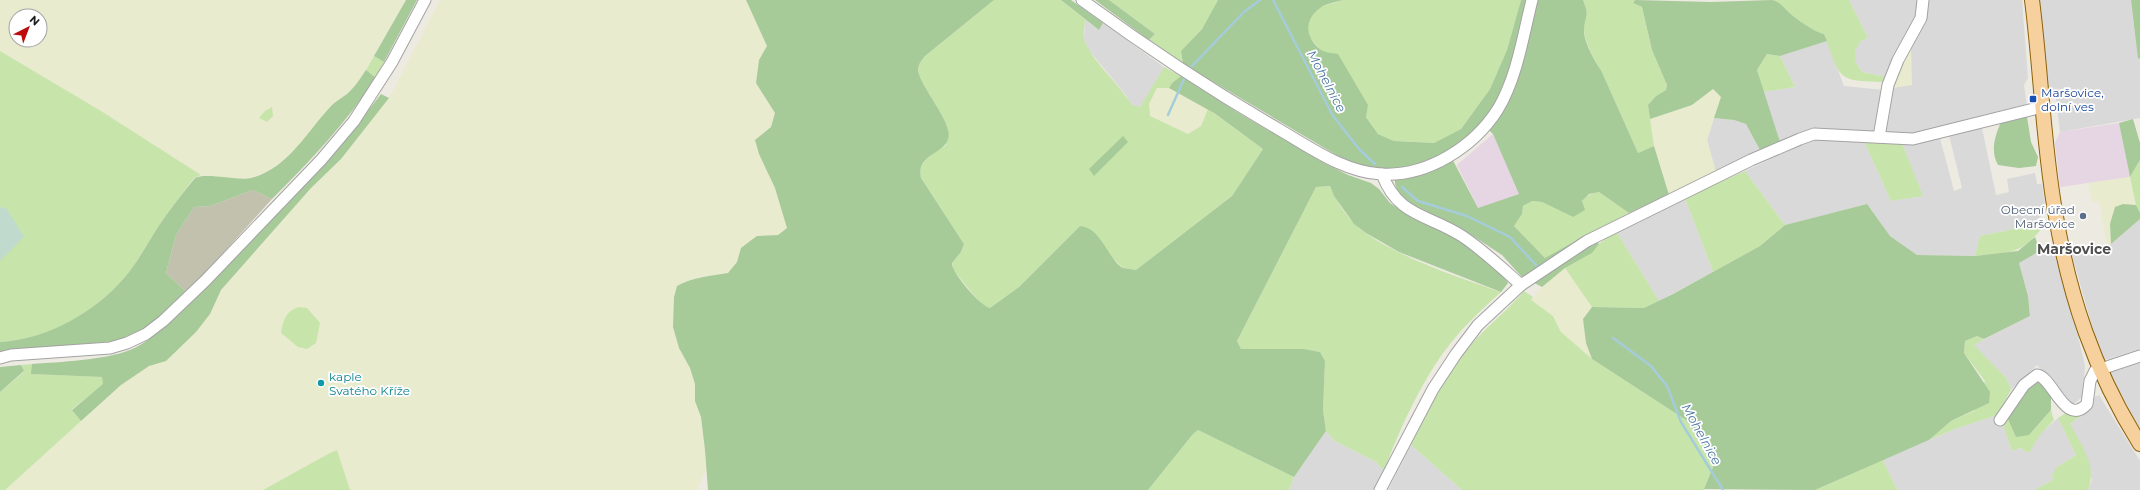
<svg xmlns="http://www.w3.org/2000/svg" width="2140" height="490" font-family="Montserrat,sans-serif">
  <style>
    .residential { fill: #dad9d9 }
    .industrial { fill: #e6d5e3 }
    .construction { fill: #c1c1ae }
    .farmland { fill: #e9ebce; fill-rule: evenodd }
    .grass { fill: #c7e5aa }
    .forest { fill: #a7ca99; fill-rule: evenodd }
    .wetland { fill: #c0dace }
    .lines { fill: none; stroke-linecap: round; stroke-linejoin: round }
    .stream { stroke: #a5cdd9; stroke-width: 2.5 }
    .minor-casing { stroke: #a3a3a3; stroke-width: 13 }
    .major-casing { stroke: #8d6108; stroke-width: 16 }
    .minor { stroke: #fff; stroke-width: 11 }
    .major { stroke: #f6d19e; stroke-width: 14 }
    .transit-dot { fill: #1a4fb4; stroke: #fff; stroke-width: 1.5 }
    .service-dot { fill: #5c6f8a; stroke: #fff; stroke-width: 1.5 }
    .culture-dot { fill: #0f9aa8; stroke: #fff; stroke-width: 1.5 }
    .labels { text-anchor: middle; dominant-baseline: central; stroke-width: 3.5; stroke-linejoin: round; paint-order: stroke }
    .transit-label { font-size: 12px; fill: #164399; stroke: #fff; text-anchor: start }
    .service-label { font-size: 12px; fill: #4e5e75; stroke: #fff; text-anchor: end }
    .culture-label { font-size: 12px; fill: #0d838f; stroke: #fff; text-anchor: start }
    .water-label { font-size: 13px; font-style: italic; fill: #4e7aa6; stroke: #fff }
    .quarter-label { font-size: 14px; font-weight: bold; fill: #4f4f4f; stroke: #fff }
  </style>
  <rect width="100%" height="100%" fill="#edeae2"/>
  <g class="residential">
    <polygon points="1849,0 1920,0 1920,11 1886,77 1862,72 1856,63 1854,50 1861,41 1868,38"/>
    <polygon points="1926,0 2022,0 2028,78 2024,85 2027,107 1911,135 1887,133 1884,131 1892,88 1928,12"/>
    <polygon points="2040,0 2131,0 2138,59 2140,58 2140,118 2060,132 2056,99 2049,91"/>
    <polygon points="1085,19 1099,30 1103,23 1164,67 1140,108 1132,105 1125,94 1088,49 1084,38"/>
    <polygon points="1827,41 1844,86 1884,90 1874,132 1780,142 1763,92 1795,87 1780,56"/>
    <polygon points="1714,118 1734,120 1746,124 1760,150 1716,172 1707,140"/>
    <polygon points="1982,128 1996,195 2009,192 2007,179 2035,173 2037,184 2042,184 2046,212 2030,226 1980,236 1975,256 1917,255 1890,236 1867,204 1785,225 1745,171 1801,145 1823,138 1864,141 1891,201 1922,196 1902,143 1940,138 1954,191 1962,188 1949,135"/>
    <polygon points="1685,198 1713,272 1659,301 1616,231"/>
    <polygon points="2140,219 2140,349 2105,360 2101,358 2072,255 2111,244"/>
    <polygon points="2051,248 2055,249 2059,255 2085,366 2082,397 2075,403 2071,403 2067,400 2037,365 2011,390 2007,379 1973,345 2030,316 2028,296 2019,263 2040,251"/>
    <polygon points="2140,361 2140,429 2109,371"/>
    <polygon points="2099,395 2140,461 2140,490 2088,490 2092,480 2070,424 2088,411 2093,398"/>
    <polygon points="1997,415 2002,422 2012,451 2020,448 2028,452 2039,435 2058,418 2076,455 2057,467 2053,480 2034,490 1897,490 1883,460 1955,429"/>
    <polygon points="1326,431 1335,441 1376,462 1384,471 1374,490 1289,490 1294,477"/>
    <polygon points="1411,445 1462,490 1388,490"/>
  </g>
  <g class="industrial">
    <polygon points="2119,123 2130,177 2060,187 2055,143 2060,132"/>
    <polygon points="1493,134 1520,194 1478,208 1457,165"/>
  </g>
  <polygon class="construction" points="253,190 272,199 187,293 166,273 176,235 194,207 210,206"/>
  <g class="farmland">
    <path d="M0,0H406L356,86L333,104L296,149L273,168L251,178H221L201,175L101,111L0,51ZM16,16H40V40H16Z"/>
    <polygon points="440,0 746,0 767,46 759,60 756,83 775,113 771,127 761,134 759,154 775,188 787,228 778,235 757,236 750,241 741,248 737,262 728,273 700,277 683,283 679,348 690,368 695,384 695,401 701,417 707,468 697,490 350,490 337,450 263,490 5,490 121,385 149,366 166,361 210,314 221,290 311,188 341,159 389,98"/>
    <polygon points="1911,45 1912,85 1892,88 1899,68"/>
    <polygon points="1157,88 1169,88 1208,109 1201,126 1188,134 1150,116 1149,104"/>
    <polygon points="1712,89 1721,97 1707,140 1716,172 1669,195 1654,146 1650,119 1692,105"/>
    <polygon points="2130,177 2136,205 2123,204 2110,224 2111,244 2107,245 2099,201 2092,202 2088,183"/>
    <polygon points="1565,268 1592,307 1583,319 1586,343 1592,359 1561,332 1553,316 1531,300 1542,287"/>
  </g>
  <g class="grass">
    <path d="M994,0H1061L1085,19C1085,25 1083,32 1084,38C1088,57 1121,86 1132,105L1140,107L1164,67L1181,76L1172,83L1169,88H1157L1149,104L1150,116L1188,134L1201,126L1208,109L1263,149L1232,196L1136,270L1123,268L1080,226L1019,287L990,308L983,306L953,270L952,263L961,252L964,244L921,178C917,161 933,154 946,145C947,139 949,132 947,127C943,112 918,81 918,69C919,63 922,60 925,56Z"/>
    <polygon points="1109,0 1218,0 1202,29 1181,51 1183,64 1149,40 1155,34"/>
    <polygon points="1343,0 1521,0 1507,50 1490,89 1461,129 1434,143 1394,141 1378,134 1321,50 1309,37 1307,28 1310,18 1320,7"/>
    <path d="M1583,0H1635L1633,3L1642,7L1652,50L1667,85L1666,90L1656,96L1648,105L1654,146L1638,153L1601,70C1595,62 1584,40 1584,30C1585,14 1590,17 1583,0Z"/>
    <path d="M1772,0H1849L1868,38L1861,41L1855,50L1856,63L1862,72L1886,77L1885,82C1835,81 1841,79 1824,34C1816,34 1798,20 1792,15C1784,9 1782,2 1772,0Z"/>
    <path d="M0,51L101,111L201,175L194,178C182,194 169,210 158,227C147,244 138,262 124,278C94,313 47,339 0,342Z"/>
    <polygon points="1767,54 1780,56 1795,87 1763,92 1757,70"/>
    <polygon points="374,56 384,62 376,78 366,70"/>
    <polygon points="272,107 273,116 267,122 259,118 265,111"/>
    <polygon points="1864,141 1902,143 1923,196 1891,201"/>
    <polygon points="2140,160 2140,213 2136,205 2130,177"/>
    <polygon points="1745,171 1785,225 1760,246 1713,272 1685,198"/>
    <path d="M1330,186C1334,197 1346,216 1355,224C1383,252 1462,279 1501,292C1483,308 1465,325 1450,344C1424,376 1398,432 1384,471L1376,462L1335,441L1326,431L1323,410L1325,361L1320,352L1304,349H1241L1237,341L1316,187Z"/>
    <path d="M1599,192L1629,213L1546,259L1514,226L1522,214L1523,206L1532,201L1542,202L1573,217C1581,204 1583,194 1599,192Z"/>
    <path d="M2037,220L2042,228C2020,256 2008,252 1975,256L1980,236L2029,226Z"/>
    <polygon points="1616,231 1659,301 1644,308 1592,307 1565,268 1592,253 1599,244"/>
    <path d="M1524,291L1533,297L1531,300L1553,316L1561,332L1592,359L1686,420L1710,452L1713,467L1704,489L1706,490H1462L1411,445C1428,410 1445,375 1470,346C1487,326 1507,311 1524,291Z"/>
    <path d="M299,307L307,308L320,323L316,343L307,349L298,347L281,333C283,320 286,311 299,307Z"/>
    <polygon points="1977,336 1984,339 1974,345 2007,379 2011,390 1997,415 1955,429 1929,440 1951,421 1974,411 1985,381 1964,353 1965,341"/>
    <polygon points="32,364 32,374 102,377 104,384 72,409 81,421 5,490 0,490 0,392 24,372 21,365"/>
    <polygon points="2051,410 2054,420 2039,436 2029,453 2020,448 2012,451 2002,422 2007,417 2029,435"/>
    <path d="M2067,412L2082,415L2070,424C2081,444 2098,467 2088,490H2034L2053,480L2052,475L2057,467L2076,455L2058,418Z"/>
    <polygon points="1198,430 1294,477 1289,490 1148,490 1193,434"/>
    <polygon points="337,450 350,490 263,490 330,453"/>
    <polygon points="1883,460 1897,490 1815,490"/>
  </g>
  <g class="forest">
    <polygon points="406,0 417,0 384,62 374,56"/>
    <path d="M746,0H994L925,56C922,60 919,63 918,69C918,82 944,112 948,130C954,155 915,150 921,178L964,244L961,252L952,263C950,271 981,307 990,308L1019,287L1080,226C1102,228 1108,260 1123,268C1127,269 1132,269 1136,270L1232,196L1263,149L1214,113L1169,88L1172,83L1181,76L1237,112L1324,163L1348,175L1371,183L1379,189L1390,203L1407,214L1451,236L1494,264L1508,283L1501,292L1399,252L1366,233L1354,224L1334,196L1330,186L1316,187L1237,341L1241,349H1304L1320,352L1325,361L1323,410L1326,431L1294,477L1198,430L1193,434L1148,490H708L705,450L701,417L695,401V384L690,368L679,348L673,327L674,297L677,286C693,277 711,276 728,273L737,262L741,248L750,241L757,236L778,235L787,228L775,188L759,154L755,140L771,127L775,113L756,83L759,60L767,46Z"/>
    <polygon points="1061,0 1071,0 1103,23 1099,30"/>
    <polygon points="1095,0 1109,0 1155,34 1149,40"/>
    <path d="M1218,0H1343C1336,2 1325,4 1320,8C1304,20 1305,37 1320,49C1324,53 1333,53 1338,54L1368,105L1366,117L1378,134L1394,141L1434,143L1461,129L1490,89L1507,50L1521,0H1583C1590,17 1585,14 1584,30C1583,40 1595,62 1601,70L1638,153L1654,146L1669,195L1629,213L1599,192L1589,194L1582,201L1585,210L1573,217L1542,202L1532,201L1523,206L1522,214L1514,226L1545,258L1590,233L1599,244L1592,253L1565,268L1542,287L1521,276L1502,255L1464,230L1418,211L1399,195L1395,184L1394,168H1366L1338,156L1183,64L1181,51L1202,29ZM1482,123L1493,134L1519,194L1478,208L1448,151L1467,137Z"/>
    <path d="M1635,0L1711,2L1772,0C1782,2 1784,9 1792,15C1798,20 1816,33 1824,34L1827,41L1780,56L1767,54L1757,70L1780,142L1760,150L1746,124L1734,120L1714,118L1721,97L1713,89L1692,105L1650,119L1648,105L1656,96L1666,90L1667,85L1652,50L1642,7L1633,3Z"/>
    <polygon points="2131,0 2140,0 2140,58 2138,59"/>
    <path d="M366,70L376,78C346,123 310,161 272,199L253,190L210,206L194,207L176,235L166,273L187,293L149,327L116,341L0,352V342C47,339 94,313 124,278C138,262 147,244 158,227C169,210 182,194 195,178C206,172 237,181 251,178C288,169 308,130 332,105C336,101 342,98 347,94C355,87 360,79 366,70Z"/>
    <path d="M381,94L389,98L341,159L311,188L221,290L210,314L196,332L166,361L149,366L121,385L81,421L72,410L103,384L102,377L31,374L32,364C59,362 105,360 130,350C144,345 156,333 167,323C241,249 319,177 381,94Z"/>
    <path d="M2018,116L2027,117L2031,142L2038,157L2036,166L2019,168L1998,165C1990,151 1995,136 2001,122Z"/>
    <polygon points="2133,119 2140,143 2140,160 2130,177 2119,123"/>
    <polygon points="1123,136 1128,142 1094,176 1089,169"/>
    <polygon points="1867,204 1890,236 1917,255 1975,256 2018,251 2035,237 2040,251 2019,263 2028,296 2030,316 1984,339 1977,336 1965,341 1964,353 1990,392 1989,403 1951,421 1929,440 1815,490 1704,489 1713,467 1710,452 1686,420 1592,359 1586,343 1583,319 1592,307 1644,308 1673,294 1760,246 1785,225"/>
    <polygon points="2123,204 2136,205 2140,213 2140,219 2111,244 2110,224 2115,207"/>
    <polygon points="21,365 24,371 0,392 0,367"/>
    <polygon points="2039,379 2051,393 2051,410 2029,435 2016,437 2007,417 2027,388"/>
  </g>
  <polygon class="wetland" points="0,207 7,209 24,237 0,261"/>
  <g class="lines">
    <g class="stream">
      <polyline points="1273,0 1333,116 1360,150 1375,164"/>
      <polyline points="1189,69 1244,12 1260,0"/>
      <polyline points="1168,115 1184,79"/>
      <polyline points="1402,187 1418,201 1467,216 1510,237 1536,265"/>
      <polyline points="1613,338 1651,366 1667,386 1681,422 1723,490"/>
    </g>
    <g class="minor-casing">
      <g id="minor">
        <path d="M1082,0C1146,47 1211,90 1280,130C1311,148 1344,172 1381,174C1427,177 1474,147 1498,109C1517,77 1523,36 1532,0"/>
        <polyline points="1879,137 1888,85 1898,60 1921,18 1923,0"/>
        <path d="M1382,174C1398,217 1428,214 1462,236C1483,250 1502,268 1521,285"/>
        <polyline points="0,358 11,355 110,348 127,343 146,334 163,321 205,281 321,160 354,121 392,62 425,0"/>
        <path d="M2000,420L2024,385L2037,375C2053,377 2065,428 2087,404L2090,381L2095,371L2140,356"/>
        <polyline points="1380,490 1433,389 1456,354 1478,325 1521,285 1587,241 1751,160 1800,139 1814,134 1913,139 2042,107"/>
      </g>
    </g>
    <g class="major-casing">
      <path id="major" d="M2032,0C2041,70 2043,142 2055,211C2069,296 2094,371 2140,444"/>
    </g>
    <use href="#minor" class="minor"/>
    <use href="#major" class="major"/>
  </g>
  <rect class="transit-dot" x="2029" y="95" width="8" height="8" rx="2"/>
  <circle class="service-dot" cx="2083" cy="216" r="4"/>
  <circle class="culture-dot" cx="321" cy="383" r="4"/>
  <g class="labels">
    <g class="transit-label">
      <text x="2041" y="92">Maršovice,<tspan x="2041" dy="14">dolní ves</tspan></text>
    </g>
    <g class="service-label">
      <text x="2075" y="209">Obecní úřad<tspan x="2075" dy="14">Maršovice</tspan></text>
    </g>
    <g class="culture-label">
      <text x="329" y="376">kaple<tspan x="329" dy="14">Svatého Kříže</tspan></text>
    </g>
    <g class="water-label">
      <text transform="translate(1327 81) rotate(62)">Mohelnice</text>
      <text transform="translate(1702 434) rotate(61)">Mohelnice</text>
    </g>
    <g class="quarter-label">
      <text x="2074" y="249">Maršovice</text>
    </g>
  </g>
  <g transform="translate(28 28) rotate(42)"><circle r="19" fill="#ffffff" stroke="#a4a4a4"/>
  <path d="M0-3L7 15L0 10L-7 15Z" fill="#be0b0b"/>
  <text y="-6" font-size="11" font-weight="bold" text-anchor="middle" fill="#1c1c1c">N</text>
  </g>
</svg>
